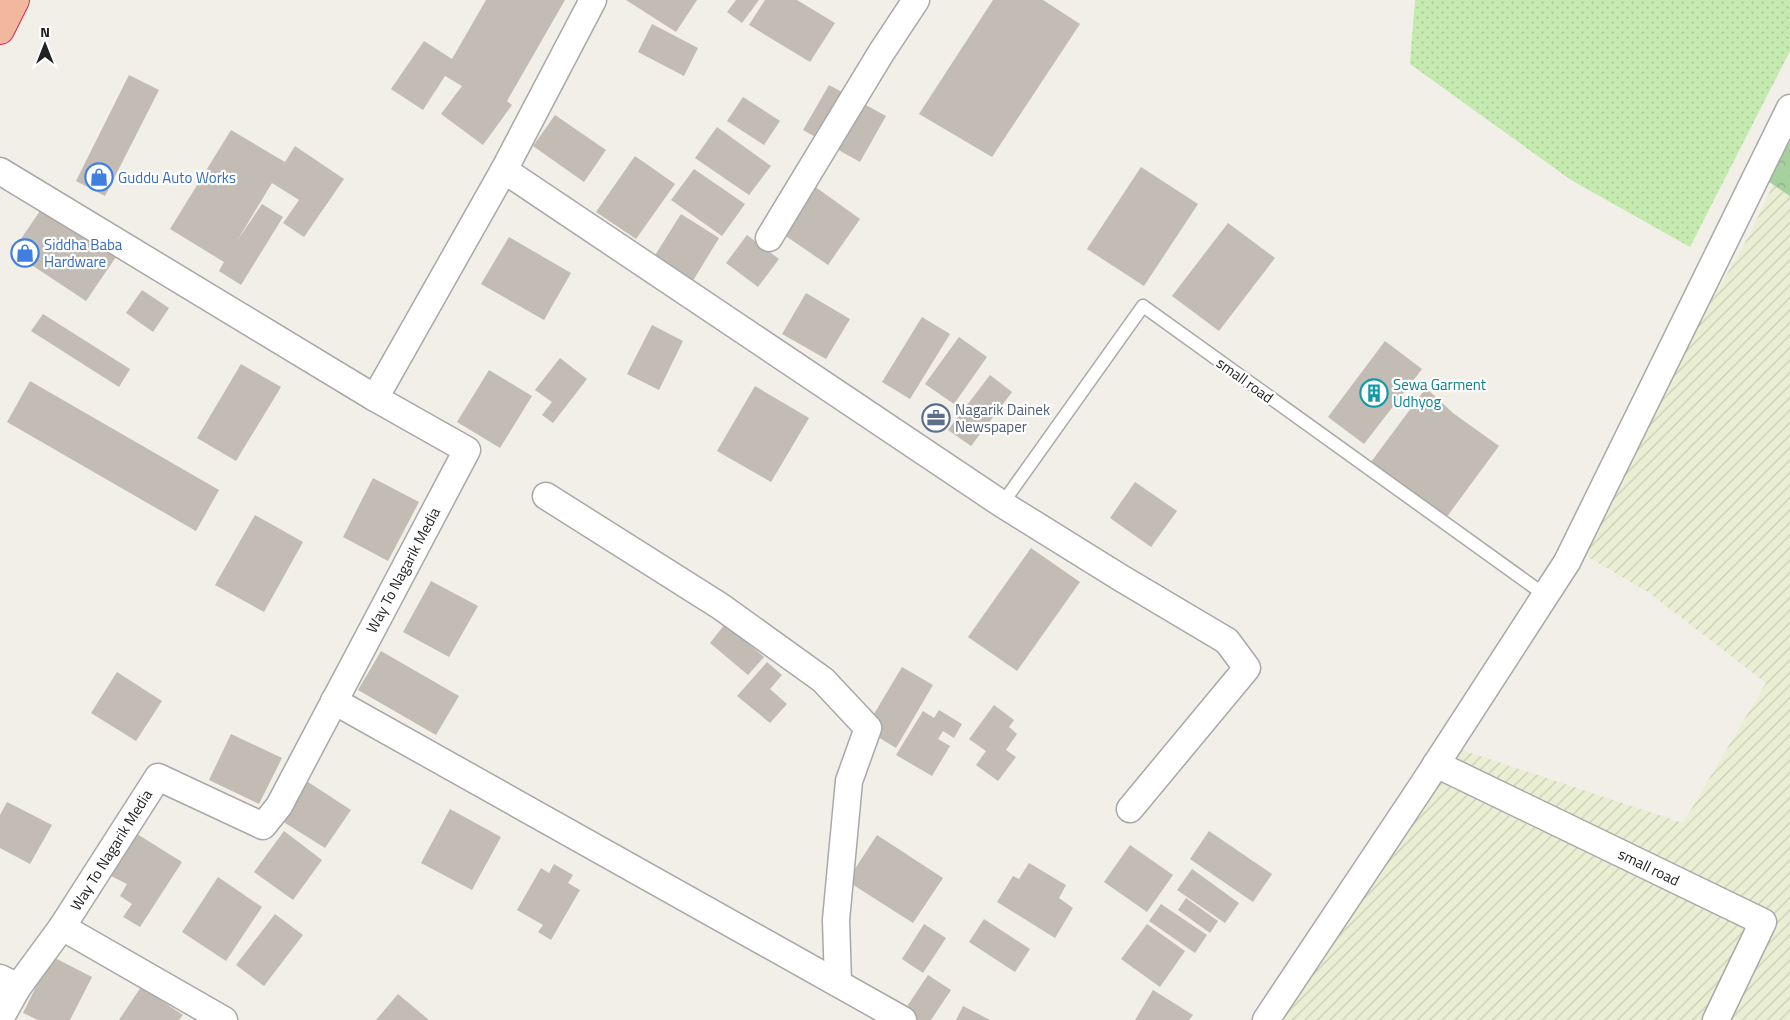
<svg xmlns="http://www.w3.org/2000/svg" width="1790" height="1020" font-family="'Titillium Web',sans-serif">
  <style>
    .farmland { fill: url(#farmland-furrows) }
    .grass { fill: url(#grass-dots) }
    .forest { fill: url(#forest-crowns) }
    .building { fill: #c2bcb4 }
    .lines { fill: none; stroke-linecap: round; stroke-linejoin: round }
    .service-casing { stroke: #a8a8a8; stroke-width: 15 }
    .minor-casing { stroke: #a8a8a8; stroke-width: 29 }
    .trunk-casing { stroke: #da2a52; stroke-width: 30 }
    .service { stroke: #fff; stroke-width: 12 }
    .minor { stroke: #fff; stroke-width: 26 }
    .trunk { stroke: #f1b89d; stroke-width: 28 }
    .labels { text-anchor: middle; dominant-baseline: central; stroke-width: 4.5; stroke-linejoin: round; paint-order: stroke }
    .shop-label { font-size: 15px; fill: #366cbe; stroke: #fff; text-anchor: start }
    .street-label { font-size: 15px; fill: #212121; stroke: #fff }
    .culture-label { font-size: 15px; fill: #0d838f; stroke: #fff; text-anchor: start }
    .service-label { font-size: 15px; fill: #4e5e75; stroke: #fff; text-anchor: start }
  </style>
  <defs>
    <pattern id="farmland-furrows" width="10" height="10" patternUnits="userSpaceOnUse" patternTransform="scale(1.25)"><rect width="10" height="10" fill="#eaefd4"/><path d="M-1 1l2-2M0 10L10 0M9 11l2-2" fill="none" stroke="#c8cdb6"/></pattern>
    <pattern id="grass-dots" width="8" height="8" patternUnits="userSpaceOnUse" patternTransform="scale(1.25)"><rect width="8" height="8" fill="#c5eaaf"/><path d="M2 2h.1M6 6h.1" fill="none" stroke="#a9c896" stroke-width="1.8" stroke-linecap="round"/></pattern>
    <pattern id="forest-crowns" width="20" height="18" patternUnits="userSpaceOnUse" patternTransform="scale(1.25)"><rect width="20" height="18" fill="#a6d09d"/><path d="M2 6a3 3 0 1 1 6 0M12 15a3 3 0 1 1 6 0" fill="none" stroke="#8fb287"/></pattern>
  </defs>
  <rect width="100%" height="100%" fill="#f1efe8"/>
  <polygon class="farmland" points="1790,149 1790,1020 1280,1020 1459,749 1683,823 1766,683 1648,592 1569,546 1749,236"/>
  <polygon class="grass" points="1415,0 1790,0 1790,51 1690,247 1571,180 1410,64"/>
  <polygon class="forest" points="1790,116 1790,196 1757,174"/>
  <g class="building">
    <polygon points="486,0 565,0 507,101 512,105 483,145 441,114 462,86 445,76 423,110 391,89 424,41 452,59"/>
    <polygon points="626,0 697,0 676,32"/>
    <polygon points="736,0 759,0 742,23 727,12"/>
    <polygon points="765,0 797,0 835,23 810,62 749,25"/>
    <polygon points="993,0 1043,0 1080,24 992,157 919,114"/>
    <polygon points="652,24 698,48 684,76 638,52"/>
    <polygon points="129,75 159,90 105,196 76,181"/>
    <polygon points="829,85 886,116 860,162 803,130"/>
    <polygon points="743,97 780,121 764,145 727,121"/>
    <polygon points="555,115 606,150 584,182 533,146"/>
    <polygon points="717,127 771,166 749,195 695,158"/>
    <polygon points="231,130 285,162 295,146 344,179 304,237 283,223 299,200 272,183 237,241 262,204 283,217 241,285 219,271 224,262 170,229"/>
    <polygon points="635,156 675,184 636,239 596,212"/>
    <polygon points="1141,167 1198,204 1144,286 1087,249"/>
    <polygon points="694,169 745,204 722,236 671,200"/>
    <polygon points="810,183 860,219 828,265 777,230"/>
    <polygon points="42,208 116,257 86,301 12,252"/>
    <polygon points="681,214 719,238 691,284 652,260"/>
    <polygon points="1228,223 1275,258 1219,331 1172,296"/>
    <polygon points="747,235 779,259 758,287 726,263"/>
    <polygon points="509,237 571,273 544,320 481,284"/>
    <polygon points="142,290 169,308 153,332 126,313"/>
    <polygon points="806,293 850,319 826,359 782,334"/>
    <polygon points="43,314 130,369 119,387 31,331"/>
    <polygon points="922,317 950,334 910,399 882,382"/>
    <polygon points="652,325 683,341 659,390 627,374"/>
    <polygon points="959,337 987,357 954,404 925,384"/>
    <polygon points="1385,341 1422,369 1364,444 1328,417"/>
    <polygon points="560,358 587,379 553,423 542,415 552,402 535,390"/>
    <polygon points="241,364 281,387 236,461 197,438"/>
    <polygon points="489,370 532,396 500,448 457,422"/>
    <polygon points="990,375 1012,392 971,446 948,430"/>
    <polygon points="30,381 219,490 196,531 7,422"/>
    <polygon points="755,386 809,418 771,482 717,451"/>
    <polygon points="1426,388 1453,413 1499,446 1446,518 1371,462"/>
    <polygon points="373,478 419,502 388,561 343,537"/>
    <polygon points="1135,482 1177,511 1151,547 1110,518"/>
    <polygon points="255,515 303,542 264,612 215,585"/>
    <polygon points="1031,548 1080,582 1017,671 968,637"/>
    <polygon points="431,581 478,606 449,657 403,632"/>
    <polygon points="725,624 764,657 748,675 710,643"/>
    <polygon points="381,651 459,696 436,735 358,690"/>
    <polygon points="767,662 782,675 770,689 787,704 770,723 737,696"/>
    <polygon points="902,667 933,685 896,748 865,729"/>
    <polygon points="117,672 162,701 136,741 91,713"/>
    <polygon points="994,705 1014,720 1009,727 1017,734 1006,750 1016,757 998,781 976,765 986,751 969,739"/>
    <polygon points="939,710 962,724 954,738 943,731 938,739 950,746 932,776 896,755 923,711 934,718"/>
    <polygon points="231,734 282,758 259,804 209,780"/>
    <polygon points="308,782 351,810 325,848 282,821"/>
    <polygon points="7,802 52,825 30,864 0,848 0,815"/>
    <polygon points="450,809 501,837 472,890 421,863"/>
    <polygon points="284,831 322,860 293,900 254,872"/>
    <polygon points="1209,831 1272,874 1253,902 1190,859"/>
    <polygon points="137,834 182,862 140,927 123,917 132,904 120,896 127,884 109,875"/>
    <polygon points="877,835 943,878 913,923 847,881"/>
    <polygon points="1130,845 1173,875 1147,912 1104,882"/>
    <polygon points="1029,863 1066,885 1059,898 1073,908 1055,938 997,902 1013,876 1019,879"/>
    <polygon points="554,864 573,875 568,883 580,890 551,940 538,932 543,925 517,910 541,868 549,873"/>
    <polygon points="1192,869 1239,903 1225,923 1177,890"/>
    <polygon points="218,877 262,907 226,961 182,932"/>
    <polygon points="1186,898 1218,921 1210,933 1178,910"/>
    <polygon points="1161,904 1207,935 1195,953 1149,921"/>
    <polygon points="275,914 303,935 264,986 236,965"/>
    <polygon points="984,919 1030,949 1015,972 969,942"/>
    <polygon points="924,924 946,938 923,973 902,959"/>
    <polygon points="1147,924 1185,951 1160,987 1121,959"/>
    <polygon points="51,956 92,977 70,1020 38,1020 23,1013"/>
    <polygon points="928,975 951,990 931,1020 911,1020 902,1014"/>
    <polygon points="141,987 183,1015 179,1020 119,1020"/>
    <polygon points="1153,990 1193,1015 1189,1020 1135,1020"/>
    <polygon points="398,994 429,1020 376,1020"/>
    <polygon points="963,1006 990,1020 956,1020"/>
  </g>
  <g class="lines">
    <g class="service-casing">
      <polyline id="service" points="1002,504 1143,306 1545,595"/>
    </g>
    <g class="minor-casing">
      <g id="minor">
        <polyline points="504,170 1002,504 1121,578 1227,641 1247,668 1130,809"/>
        <polyline points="0,171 375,398 467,450 279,806 263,826 158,777 62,927 18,987 0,978"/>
        <polyline points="769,238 881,53 916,0"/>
        <polyline points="375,398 504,170 593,0"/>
        <polyline points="546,496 720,606 823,680 868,728 849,781 836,920 838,983"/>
        <polyline points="334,701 903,1020"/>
        <polyline points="1436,764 1763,922 1716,1020"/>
        <polyline points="62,927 224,1020"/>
        <polyline points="0,1019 18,987"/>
        <polyline points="1266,1020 1422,786 1567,562 1790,108"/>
      </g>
    </g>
    <g class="trunk-casing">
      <polyline id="trunk" points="0,30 15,0"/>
    </g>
    <use href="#service" class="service"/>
    <use href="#minor" class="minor"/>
    <use href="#trunk" class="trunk"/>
  </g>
  <defs>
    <g id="shop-ring" transform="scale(1.4375)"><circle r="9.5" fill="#fff" stroke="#3f7fe0" stroke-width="1.5"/><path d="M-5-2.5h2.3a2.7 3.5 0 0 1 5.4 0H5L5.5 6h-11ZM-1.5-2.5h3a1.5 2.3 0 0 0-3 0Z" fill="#3f7fe0"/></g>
    <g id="building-ring" transform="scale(1.4375)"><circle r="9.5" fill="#fff" stroke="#0f9aa8" stroke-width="1.5"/><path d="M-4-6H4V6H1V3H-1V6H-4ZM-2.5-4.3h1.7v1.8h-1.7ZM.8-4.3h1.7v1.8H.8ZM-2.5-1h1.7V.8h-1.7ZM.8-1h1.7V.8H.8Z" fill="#0f9aa8"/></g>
    <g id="office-ring" transform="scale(1.4375)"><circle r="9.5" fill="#fff" stroke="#5c6f8a" stroke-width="1.5"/><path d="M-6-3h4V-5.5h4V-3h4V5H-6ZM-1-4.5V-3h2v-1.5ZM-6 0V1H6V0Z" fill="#5c6f8a"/></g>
  </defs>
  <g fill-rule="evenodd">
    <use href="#shop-ring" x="99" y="177"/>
    <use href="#shop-ring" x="25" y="253"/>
    <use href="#building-ring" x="1374" y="393"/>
    <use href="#office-ring" x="936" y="418"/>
  </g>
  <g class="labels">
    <g class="shop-label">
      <text x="118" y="177">Guddu Auto Works</text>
      <text x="44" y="244">Siddha Baba<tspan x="44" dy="17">Hardware</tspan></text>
    </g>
    <g class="street-label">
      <text transform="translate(1245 380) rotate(36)">small road</text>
      <text transform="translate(403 570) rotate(-62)">Way To Nagarik Media</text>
      <text transform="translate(111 850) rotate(-58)">Way To Nagarik Media</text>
      <text transform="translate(1649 867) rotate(26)">small road</text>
    </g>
    <g class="culture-label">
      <text x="1393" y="384">Sewa Garment<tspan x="1393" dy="17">Udhyog</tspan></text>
    </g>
    <g class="service-label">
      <text x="955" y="409">Nagarik Dainek<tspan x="955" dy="17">Newspaper</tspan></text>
    </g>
  </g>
  <g transform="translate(45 45)" stroke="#ffffff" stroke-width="4" paint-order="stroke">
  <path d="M0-4L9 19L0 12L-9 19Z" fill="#212121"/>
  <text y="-8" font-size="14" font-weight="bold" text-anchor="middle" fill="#212121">N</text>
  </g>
</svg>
